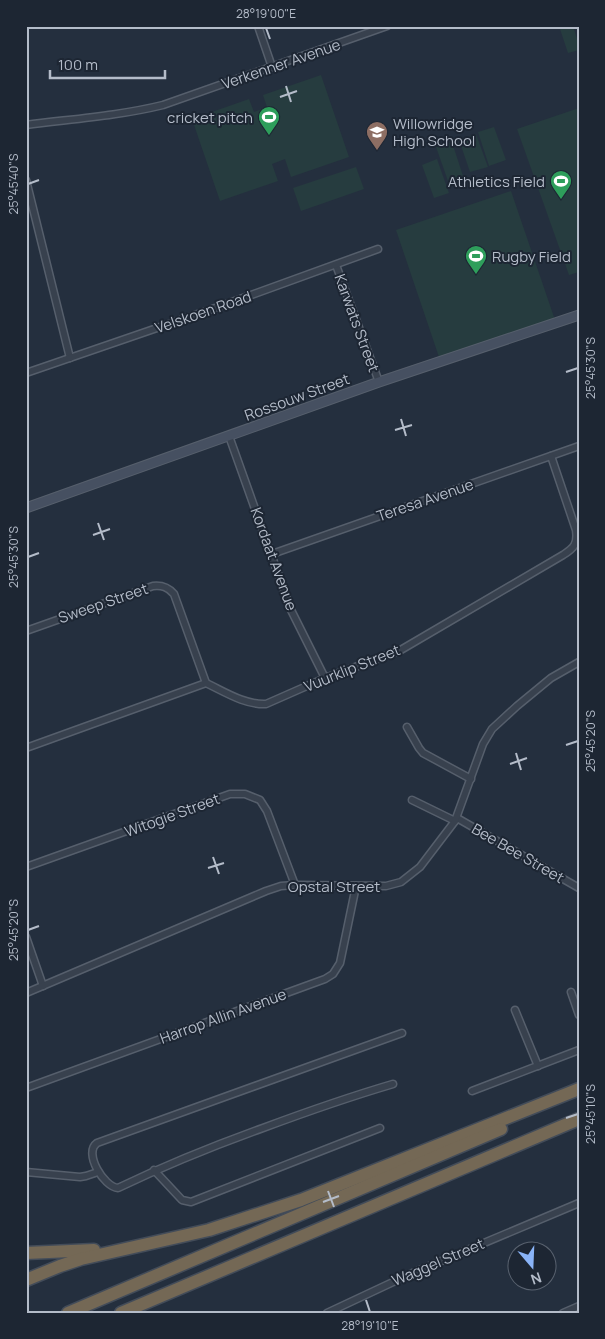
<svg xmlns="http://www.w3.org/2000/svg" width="605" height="1339" font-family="Manrope,sans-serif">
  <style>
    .garden { fill: #263c3f }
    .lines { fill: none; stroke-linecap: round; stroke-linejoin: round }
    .street-casing { stroke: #565f6c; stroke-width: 9 }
    .secondary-casing { stroke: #565f6c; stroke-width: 11 }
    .highway-casing { stroke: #434c59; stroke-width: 15 }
    .street { stroke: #38414e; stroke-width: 6 }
    .secondary { stroke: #465061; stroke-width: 9 }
    .highway { stroke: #746855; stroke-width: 12 }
    .ticks { fill: none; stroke: #b4bcc9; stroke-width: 2 }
    .labels { text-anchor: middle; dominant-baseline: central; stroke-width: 4; stroke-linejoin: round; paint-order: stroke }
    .street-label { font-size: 15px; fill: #b4bcc9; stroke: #1d2633 }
    .poi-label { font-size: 15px; fill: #b4bcc9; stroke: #1d2633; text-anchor: end }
    .neatline { fill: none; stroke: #b4bcc9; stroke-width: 2 }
    .ticks-label { font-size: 12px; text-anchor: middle; fill: #b4bcc9 }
  </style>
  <rect width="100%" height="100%" fill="#242f3e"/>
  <g class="garden">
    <polygon points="559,26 573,26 579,45 579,50 568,53"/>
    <polygon points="321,75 349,157 291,177 285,159 272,164 278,181 220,201 192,119 249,99 254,112 267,107 263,95"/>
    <polygon points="579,108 579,272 569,275 517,129"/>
    <polygon points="494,127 506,160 489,166 478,132"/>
    <polygon points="476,134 488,167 470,172 459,140"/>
    <polygon points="452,142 463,176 448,181 436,147"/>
    <polygon points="437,159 449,193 434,198 422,165"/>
    <polygon points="356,167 364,189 301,211 293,188"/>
    <polygon points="511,191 555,320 440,360 396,230"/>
  </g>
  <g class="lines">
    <g class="street-casing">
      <g id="street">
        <polyline points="258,26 272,67"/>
        <path d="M26,125C72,119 118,116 163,105L387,26"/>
        <polyline points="26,180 70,358"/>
        <polyline points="336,265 379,382"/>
        <polyline points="26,373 221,306 378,249"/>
        <polyline points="229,436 291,610 325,678"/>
        <polyline points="272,554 579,446"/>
        <path d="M26,631L153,586C162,585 168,587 174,594L206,683"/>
        <polyline points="407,727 419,748 423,753 471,779"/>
        <path d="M26,748L206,683C225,692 245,705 266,704L325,678L399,651L563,555C574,548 578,544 576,530L551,456"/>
        <polyline points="412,800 455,821"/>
        <polyline points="457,818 579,888"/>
        <polyline points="26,867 230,794 245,794 260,800 267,811 295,885"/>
        <polyline points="26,937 43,986"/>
        <polyline points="571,992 579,1015"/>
        <polyline points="26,993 266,891 281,886 295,885 386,886 401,882 420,867 455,821 483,744 492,729 517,706 551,678 579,662"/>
        <polyline points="515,1010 538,1066"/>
        <path d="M393,1084C349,1097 306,1112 263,1128C213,1146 166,1165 118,1188C104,1187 83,1153 97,1143L402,1033"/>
        <polyline points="26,1088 325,979 333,974 340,963 356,886"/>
        <polyline points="472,1091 579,1050"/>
        <polyline points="154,1170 182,1200 191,1202 380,1128"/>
        <polyline points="26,1172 80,1177 86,1176 98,1172"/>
        <polyline points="327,1313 408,1275 579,1203"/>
        <polyline points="563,1313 579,1306"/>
      </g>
    </g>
    <g class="secondary-casing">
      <polyline id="secondary" points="26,508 379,382 579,315"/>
    </g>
    <g class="highway-casing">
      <g id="highway">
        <polyline points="26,1253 94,1250"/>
        <polyline points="26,1280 60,1266 81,1259 209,1230 301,1200 579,1089"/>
        <polyline points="68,1313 501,1129"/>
        <polyline points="121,1313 579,1119"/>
      </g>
    </g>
    <use href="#street" class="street"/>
    <use href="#secondary" class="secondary"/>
    <use href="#highway" class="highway"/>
  </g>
  <path class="ticks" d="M266,28L270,39M286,86L291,102M280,97L297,91M28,184L39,180M566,372L578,368M401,419L406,436M395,430L412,425M98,523L104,540M93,535L110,529M28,557L39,553M566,745L578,741M516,753L521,770M510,764L527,758M213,857L219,874M208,868L224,863M28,930L39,926M566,1118L578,1114M328,1191L334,1207M323,1202L339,1196M366,1300L370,1312"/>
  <defs>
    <g id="stadium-pin" transform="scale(1.125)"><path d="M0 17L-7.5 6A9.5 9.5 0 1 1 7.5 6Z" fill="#2e9e5b" stroke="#1d2633"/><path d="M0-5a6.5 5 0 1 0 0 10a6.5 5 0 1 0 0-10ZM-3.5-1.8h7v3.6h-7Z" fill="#fff"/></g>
    <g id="school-pin" transform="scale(1.125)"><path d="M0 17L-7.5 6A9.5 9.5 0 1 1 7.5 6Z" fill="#8d6e63" stroke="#1d2633"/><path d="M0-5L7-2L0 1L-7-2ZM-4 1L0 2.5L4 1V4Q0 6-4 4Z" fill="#fff"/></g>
  </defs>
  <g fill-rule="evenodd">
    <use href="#stadium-pin" x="269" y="117"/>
    <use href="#school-pin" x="377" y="132"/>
    <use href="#stadium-pin" x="561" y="181"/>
    <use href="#stadium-pin" x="476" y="256"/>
  </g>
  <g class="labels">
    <g class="street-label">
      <text transform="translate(281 64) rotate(-19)">Verkenner Avenue</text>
      <text transform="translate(203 312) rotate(-19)">Velskoen Road</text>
      <text transform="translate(357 323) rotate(70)">Karwats Street</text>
      <text transform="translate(297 397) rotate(-20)">Rossouw Street</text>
      <text transform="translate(425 500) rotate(-19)">Teresa Avenue</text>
      <text transform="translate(274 559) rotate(70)">Kordaat Avenue</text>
      <text transform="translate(103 603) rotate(-19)">Sweep Street</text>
      <text transform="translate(352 668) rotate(-22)">Vuurklip Street</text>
      <text transform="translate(172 815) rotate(-20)">Witogie Street</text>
      <text transform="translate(518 853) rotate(30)">Bee Bee Street</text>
      <text x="334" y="886">Opstal Street</text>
      <text transform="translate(223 1016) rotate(-20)">Harrop Allin Avenue</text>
      <text transform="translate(438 1262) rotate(-23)">Waggel Street</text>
    </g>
    <g class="poi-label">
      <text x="253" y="117">cricket pitch</text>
      <text x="393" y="123" text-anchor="start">Willowridge<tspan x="393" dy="17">High School</tspan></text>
      <text x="545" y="181">Athletics Field</text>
      <text x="492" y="256" text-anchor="start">Rugby Field</text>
    </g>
  </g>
  <rect width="605" height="1339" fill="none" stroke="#1d2633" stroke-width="55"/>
  <g transform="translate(532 1266) rotate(161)"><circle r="24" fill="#1d2633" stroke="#59626f"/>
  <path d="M0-4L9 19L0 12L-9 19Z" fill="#8ab4f8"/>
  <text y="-8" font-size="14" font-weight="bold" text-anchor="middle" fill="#b4bcc9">N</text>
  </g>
  <path d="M50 70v8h115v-8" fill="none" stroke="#b4bcc9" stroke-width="2.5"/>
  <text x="58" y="70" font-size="15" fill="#b4bcc9" stroke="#1d2633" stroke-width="4" paint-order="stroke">100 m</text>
  <rect x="28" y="28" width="550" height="1284" class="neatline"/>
  <g class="ticks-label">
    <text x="266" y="18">28°19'00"E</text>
    <text transform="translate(14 184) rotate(-90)" y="4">25°45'40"S</text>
    <text transform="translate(591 368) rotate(-90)" y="4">25°45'30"S</text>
    <text transform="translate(14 557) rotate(-90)" y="4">25°45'30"S</text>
    <text transform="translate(591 741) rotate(-90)" y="4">25°45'20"S</text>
    <text transform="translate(14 930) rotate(-90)" y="4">25°45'20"S</text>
    <text transform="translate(591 1114) rotate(-90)" y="4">25°45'10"S</text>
    <text x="370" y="1330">28°19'10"E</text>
  </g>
</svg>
